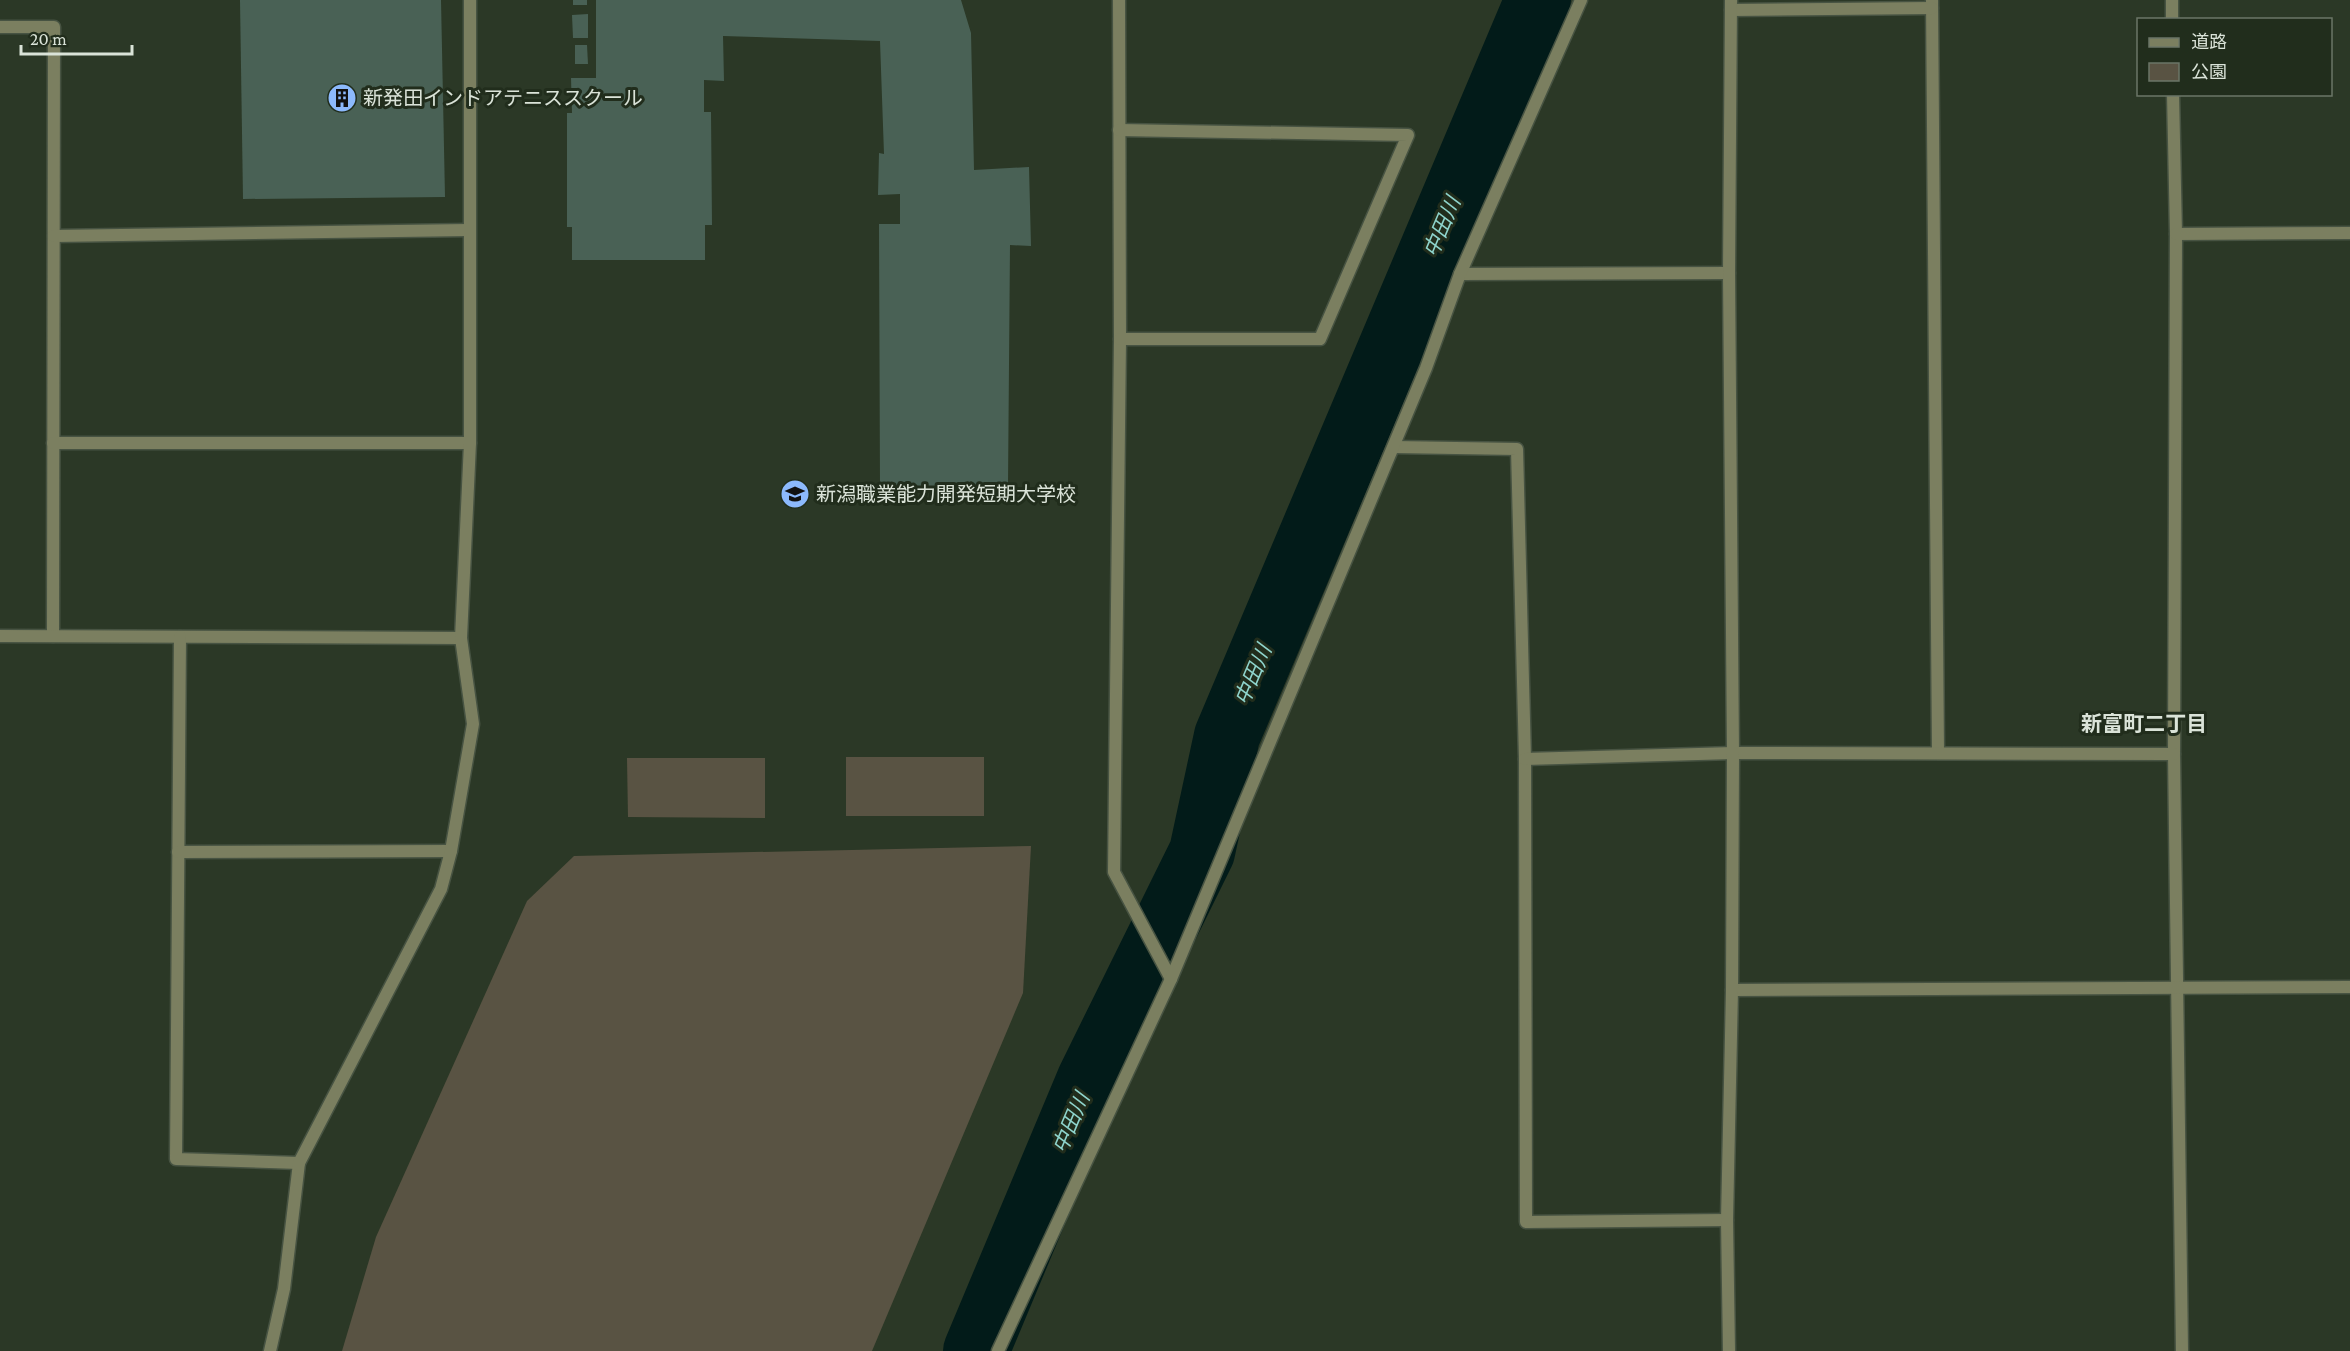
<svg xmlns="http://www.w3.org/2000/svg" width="2350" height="1351" font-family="'Crimson Pro','Noto Sans JP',serif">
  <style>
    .green { fill: #595343 }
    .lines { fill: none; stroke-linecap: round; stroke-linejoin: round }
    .river { stroke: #021b19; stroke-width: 66 }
    .building { fill: #496155 }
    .street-casing { stroke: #475342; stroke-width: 15 }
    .street { stroke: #7b7f60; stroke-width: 12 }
    .labels { text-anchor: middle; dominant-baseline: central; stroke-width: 6; stroke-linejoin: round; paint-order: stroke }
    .poi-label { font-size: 20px; fill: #dae3d8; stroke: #212d1c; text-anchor: start }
    .water-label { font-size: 21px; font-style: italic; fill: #8fd5cd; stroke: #212d1c }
    .neighbourhood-label { font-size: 21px; font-weight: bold; fill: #dae3d8; stroke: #212d1c }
  </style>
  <rect width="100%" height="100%" fill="#2b3826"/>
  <g class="green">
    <rect x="846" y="757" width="138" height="59"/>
    <polygon points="627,758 765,758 765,818 628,817"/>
    <polygon points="1031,846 1023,993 872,1351 342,1351 376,1237 527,901 574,856"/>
  </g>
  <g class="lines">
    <polyline class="river" points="976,1351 1090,1079 1202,852 1227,736 1538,0"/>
  </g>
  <g class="building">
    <polygon points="240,0 441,0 445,197 243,199"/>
    <rect x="573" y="0" width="14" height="5"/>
    <polygon points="596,0 961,0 971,33 974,170 1029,167 1031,246 1010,245 1008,485 880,487 879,224 900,224 900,194 878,195 879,153 884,154 880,41 723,36 724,81 704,80 704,112 711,112 712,225 705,225 705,260 572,260 572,227 567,227 567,113 572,113 571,78 596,78"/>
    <polygon points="588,14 588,38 573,38 572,15"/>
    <polygon points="575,45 587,45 588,64 575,64"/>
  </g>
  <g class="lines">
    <g class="street-casing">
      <g id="street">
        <polyline points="1119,0 1120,339 1114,872 1171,979"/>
        <polyline points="1932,0 1938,752"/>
        <polyline points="2172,0 2172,20"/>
        <polyline points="1731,10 1932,8"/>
        <polyline points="0,27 54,27 53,636"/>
        <polyline points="2173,94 2176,234 2174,754 2182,1351"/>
        <polyline points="1119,130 1408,135 1320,339 1120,339"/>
        <polyline points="2176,234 2350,233"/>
        <polyline points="54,236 469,230"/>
        <polyline points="1460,274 1729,273"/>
        <polyline points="53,443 470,443"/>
        <polyline points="1394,447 1517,449 1525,759 1526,1222 1727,1220"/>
        <polyline points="0,636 461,638"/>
        <polyline points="180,637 176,1159 299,1163"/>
        <polyline points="1525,759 1733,753 2174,754"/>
        <polyline points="178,852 451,851"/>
        <polyline points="1732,990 2350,987"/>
        <polyline points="270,1351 284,1289 299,1163 441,889 451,851 473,724 461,638 470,443 470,0"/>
        <polyline points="998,1351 1171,979 1426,368 1460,274 1581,0"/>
        <polyline points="1729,1351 1727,1220 1732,990 1733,753 1729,273 1731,0"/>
      </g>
    </g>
    <use href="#street" class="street"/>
  </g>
  <defs>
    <g id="building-disc" transform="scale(1.5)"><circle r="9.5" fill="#8cb9fc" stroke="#212d1c"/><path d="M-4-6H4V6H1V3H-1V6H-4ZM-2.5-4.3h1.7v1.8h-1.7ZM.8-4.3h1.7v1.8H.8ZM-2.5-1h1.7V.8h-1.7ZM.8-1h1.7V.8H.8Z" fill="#111"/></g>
    <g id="university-disc" transform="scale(1.5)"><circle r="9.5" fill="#8cb9fc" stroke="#212d1c"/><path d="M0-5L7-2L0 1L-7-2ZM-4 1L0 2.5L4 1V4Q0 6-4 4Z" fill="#111"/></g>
  </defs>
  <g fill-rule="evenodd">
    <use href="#building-disc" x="342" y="98"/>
    <use href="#university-disc" x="795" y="494"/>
  </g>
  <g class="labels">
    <g class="poi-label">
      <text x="363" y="98">新発田インドアテニススクール</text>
      <text x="816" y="494">新潟職業能力開発短期大学校</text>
    </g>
    <g class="water-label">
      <text transform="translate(1442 227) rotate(-67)">中田川</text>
      <text transform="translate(1253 675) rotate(-67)">中田川</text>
      <text transform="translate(1071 1123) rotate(-67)">中田川</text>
    </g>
    <g class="neighbourhood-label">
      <text x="2144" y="724">新富町二丁目</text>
    </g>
  </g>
  <rect x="2137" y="18" width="195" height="78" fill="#212d1c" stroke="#6b7667" stroke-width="1.5"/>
  <rect x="2149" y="38" width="30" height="9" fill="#7b7f60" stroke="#6b7667" stroke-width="1.5"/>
  <text x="2191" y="48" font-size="18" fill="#dae3d8">道路</text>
  <rect x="2149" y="63" width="30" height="18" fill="#595343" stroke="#6b7667" stroke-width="1.5"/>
  <text x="2191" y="78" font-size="18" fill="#dae3d8">公園</text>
  <path d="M21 45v9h111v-9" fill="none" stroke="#dae3d8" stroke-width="3"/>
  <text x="30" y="45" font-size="18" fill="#dae3d8" stroke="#212d1c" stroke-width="4.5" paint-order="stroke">20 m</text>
</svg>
